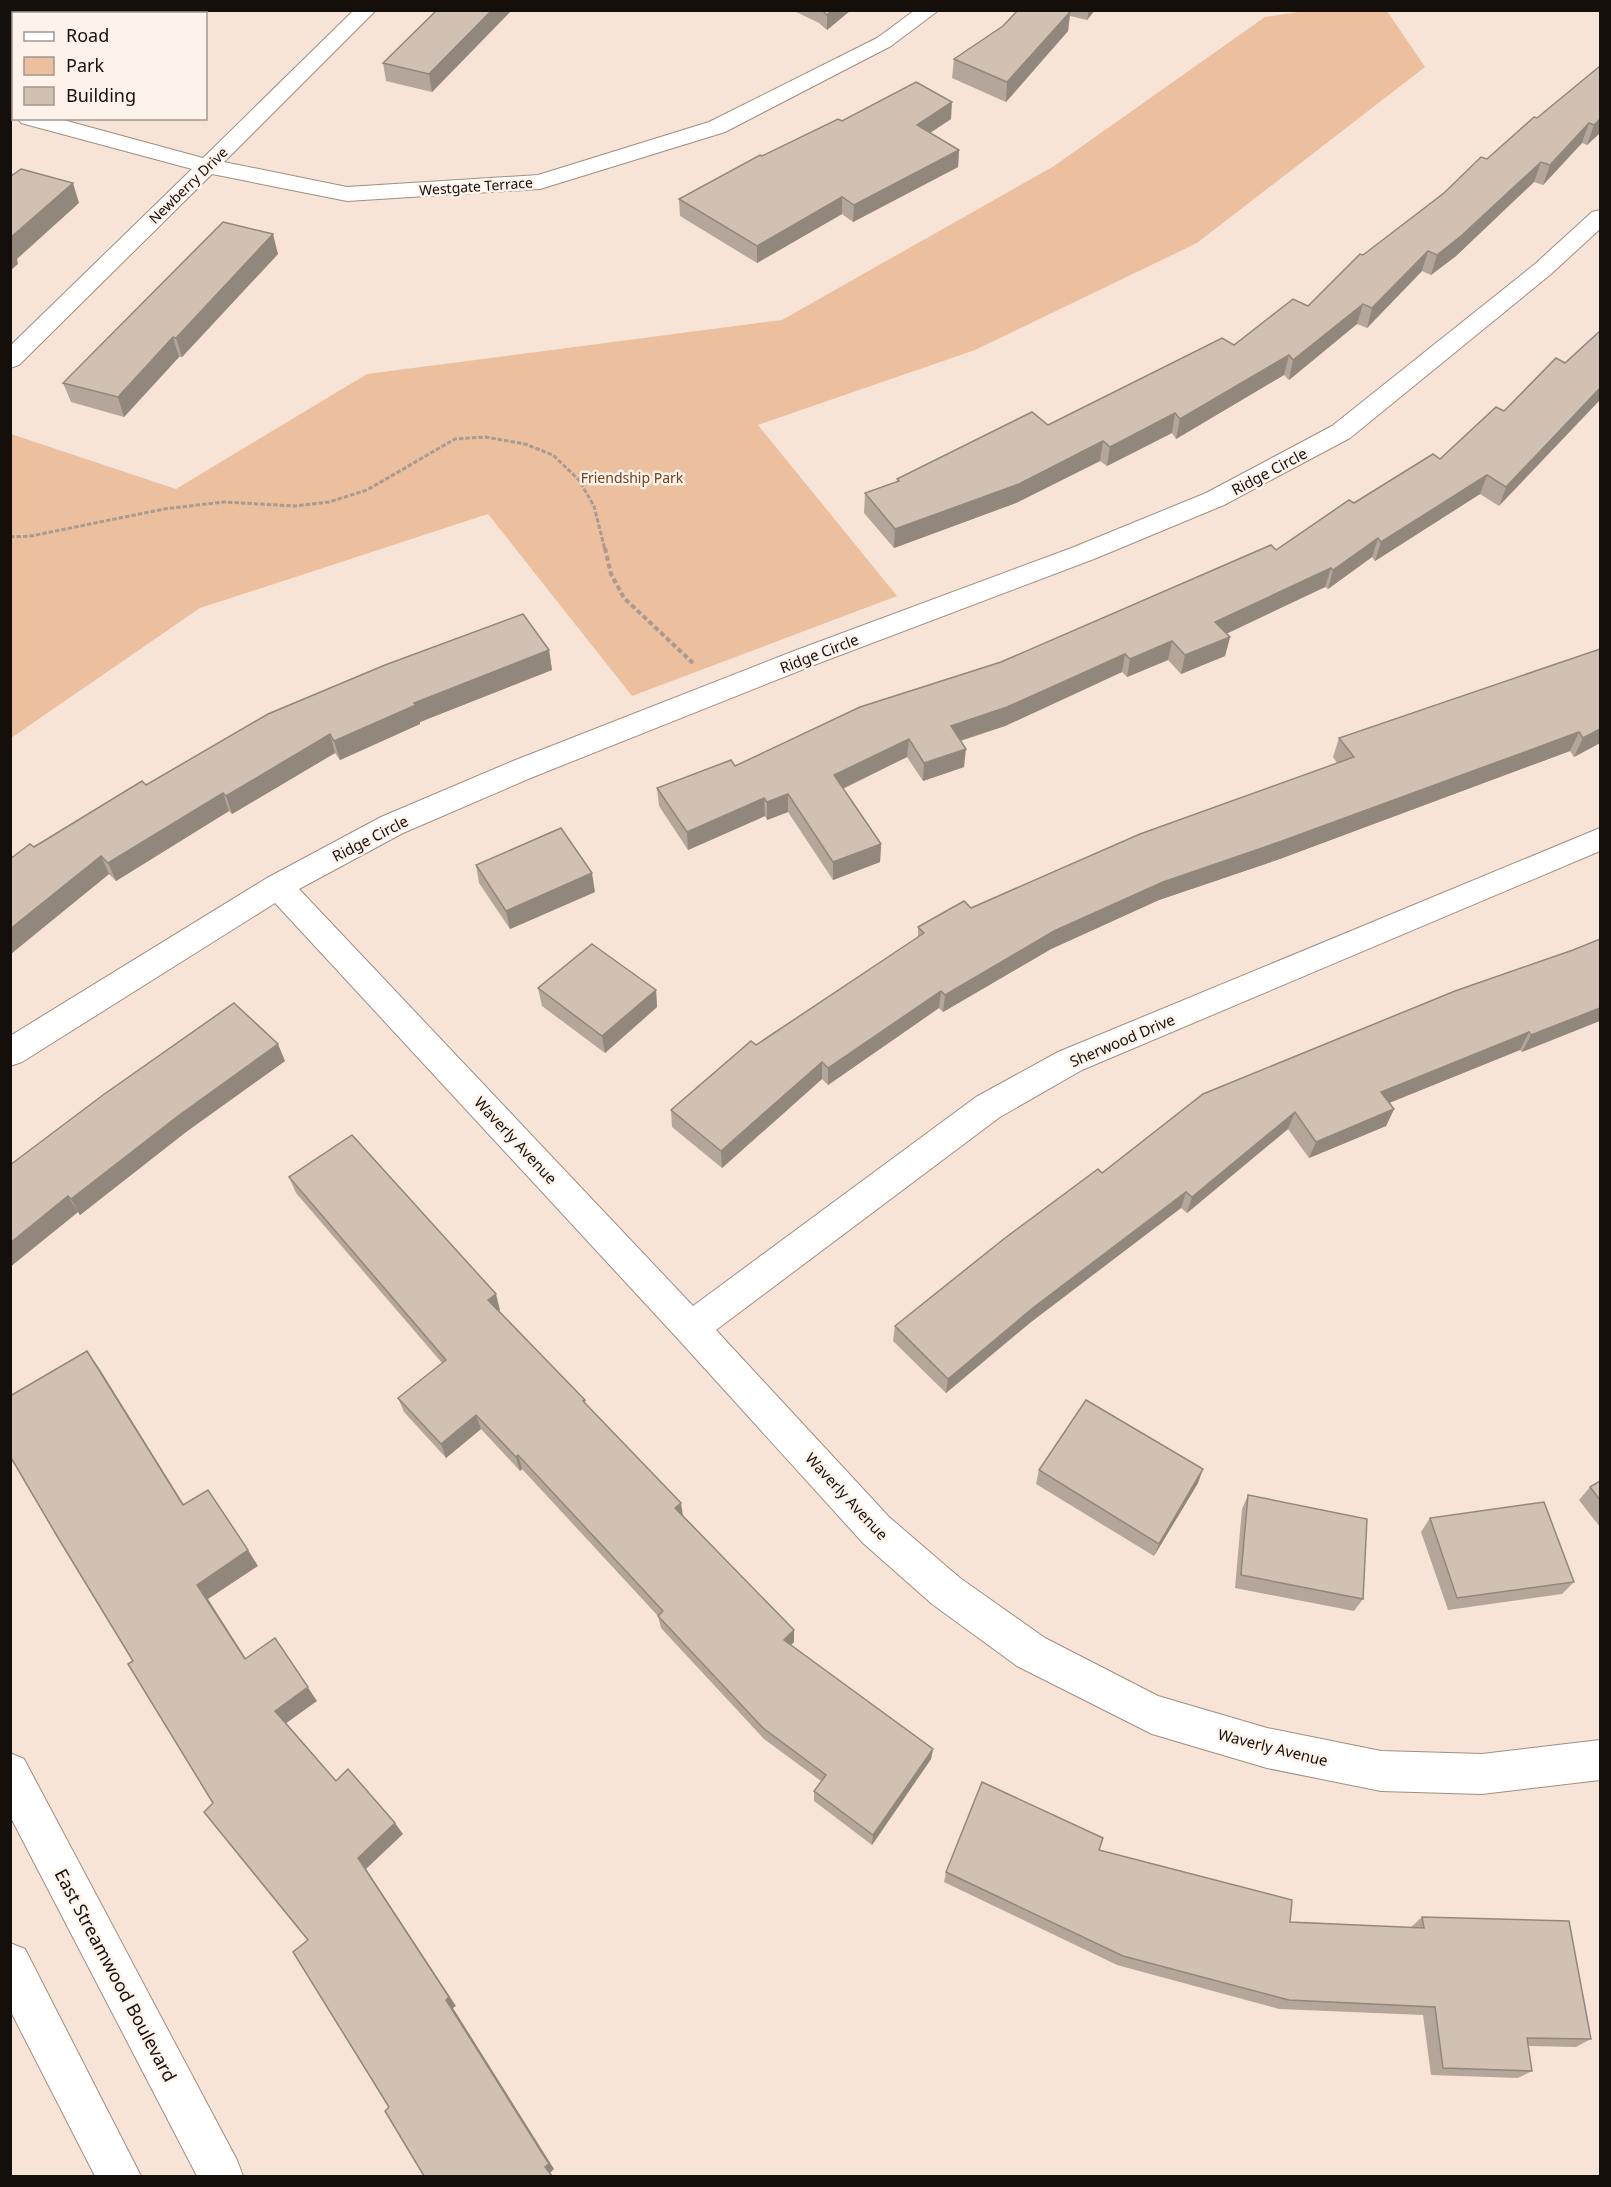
<svg xmlns="http://www.w3.org/2000/svg" width="1611" height="2187" font-family="'Noto Sans',sans-serif">
  <style>
    .green { fill: #ecbf9e }
    .lines { fill: none; stroke-linecap: round; stroke-linejoin: round }
    .minor-casing { stroke: #9f8e82; stroke-width: 2 }
    .path-far1 { stroke: #aa9b91; stroke-width: 3; stroke-dasharray: 4.5 2; stroke-linecap: butt }
    .path { stroke: #aa9b91; stroke-width: 4; stroke-dasharray: 5 3; stroke-linecap: butt }
    .minor { fill: #fff; fill-rule: evenodd }
    .wall { fill: #b4a69a }
    .shaded-wall { fill: #92877d }
    .building { fill: #d1c1b3; stroke: #92877d; stroke-width: 1.5 }
    .labels { text-anchor: middle; dominant-baseline: central; stroke-width: 5; stroke-linejoin: round; paint-order: stroke }
    .far-street-label { font-size: 14px; fill: #150f0b; stroke: #fef3eb }
    .far-park-label { font-size: 14px; fill: #6f4019; stroke: #fef3eb }
    .street-label { font-size: 15px; fill: #150f0b; stroke: #fef3eb }
    .near-street-label { font-size: 18px; fill: #150f0b; stroke: #fef3eb }
  </style>
  <rect width="100%" height="100%" fill="#f7e4d7"/>
  <polygon class="green" points="1312,10 1387,11 1425,67 1197,243 975,350 758,425 897,596 632,696 488,514 200,608 11,738 11,434 176,489 367,374 782,320 1054,166 1265,17"/>
  <g class="lines">
    <g class="minor-casing">
      <g id="minor">
        <polygon points="354,10 376,10 224,162 347,187 538,175 709,122 877,38 915,10 939,10 891,46 725,132 540,189 347,201 212,174 19,365 10,368 10,346 192,169 21,123 18,118 56,118 203,158"/>
        <polygon points="1600,210 1600,229 1551,274 1350,438 1224,505 1094,559 814,665 533,777 403,833 299,889 693,1306 976,1097 1058,1052 1600,828 1600,851 1082,1070 1000,1117 716,1330 889,1517 960,1578 1045,1638 1158,1696 1267,1728 1381,1751 1482,1754 1600,1740 1600,1780 1482,1794 1381,1791 1267,1768 1152,1734 1017,1666 932,1604 863,1543 678,1339 275,903 22,1062 10,1066 10,1036 267,878 381,817 513,761 794,651 1074,547 1206,493 1332,426 1535,264 1592,212"/>
        <polygon points="10,1753 24,1759 237,2160 243,2176 197,2176 10,1816"/>
        <polygon points="10,1943 25,1949 141,2176 95,2176 10,2010"/>
      </g>
    </g>
    <polyline class="path-far1" points="10,537 31,536 164,509 224,502 294,506 329,502 367,490 455,439 485,437 525,444 553,455 579,480 594,506 605,550"/>
    <polyline class="path" points="605,548 611,574 624,598 693,663"/>
    <use href="#minor" class="minor"/>
  </g>
  <g class="wall">
    <polygon points="437,10 512,10 432,92 386,81 383,63"/>
    <polygon points="792,10 851,10 827,30 819,23"/>
    <polygon points="1018,10 1095,10 1087,20 1070,16 1068,31 1006,102 952,78 954,59 1003,26"/>
    <polygon points="1600,66 1600,133 1587,145 1582,143 1543,185 1534,182 1456,256 1431,275 1422,271 1367,328 1357,324 1289,380 1284,375 1176,439 1172,433 1107,466 1100,461 1016,503 894,548 864,513 865,493 897,482 897,479 1048,425 1234,345 1308,306 1363,255 1487,159"/>
    <polygon points="951,119 930,133 959,150 958,167 853,222 842,214 757,263 680,216 679,199 762,156 842,121"/>
    <polygon points="278,254 182,357 179,357 124,417 71,402 63,383"/>
    <polygon points="1556,358 1499,506 1480,494 1375,561 1372,557 1328,589 1325,587 1226,634 1230,637 1225,656 1181,674 1168,660 1127,677 1122,672 1005,726 961,741 964,767 923,781 907,757 843,789 881,844 880,862 833,880 788,812 767,820 765,816 688,850 659,806 657,788 735,766 1001,662 1276,550 1354,503 1440,459 1504,411"/>
    <polygon points="1600,649 1600,743 1574,757 1570,751 1277,860 1159,900 1051,949 943,1012 939,1008 828,1085 822,1079 722,1168 672,1127 671,1110 756,1045 918,938 918,927 971,908 1337,763 1333,757 1339,738"/>
    <polygon points="549,650 552,670 420,722 420,724 340,760 335,753 232,814 229,811 116,881 109,874 12,953 10,952 10,859 146,785"/>
    <polygon points="476,865 595,892 510,929 479,883"/>
    <polygon points="1600,939 1522,1052 1520,1050 1389,1103 1394,1109 1386,1126 1309,1158 1288,1129 1187,1213 1181,1208 1031,1322 946,1393 893,1341 895,1326 1102,1173 1573,950"/>
    <polygon points="538,988 656,990 657,1007 605,1053 542,1006"/>
    <polygon points="285,1061 186,1132 80,1215 78,1212 10,1267 10,1165"/>
    <polygon points="289,1177 500,1310 498,1311 585,1400 586,1405 794,1642 791,1645 933,1749 931,1759 872,1845 814,1801 814,1791 821,1781 764,1739 661,1628 658,1616 522,1469 520,1471 481,1429 446,1458 404,1412 398,1398 442,1363 296,1193"/>
    <polygon points="1039,1470 1198,1483 1154,1556 1036,1484"/>
    <polygon points="1600,1481 1600,1527 1579,1500 1590,1487"/>
    <polygon points="1248,1495 1363,1599 1354,1611 1235,1588 1242,1509"/>
    <polygon points="1430,1518 1574,1582 1562,1594 1448,1610 1421,1532"/>
    <polygon points="1099,1850 1290,1922 1410,1928 1422,1917 1591,2039 1576,2047 1528,2046 1532,2071 1518,2078 1431,2075 1423,2015 1279,2009 1117,1965 944,1882 946,1872"/>
  </g>
  <g class="shaded-wall">
    <polygon points="492,10 512,10 432,92 429,74"/>
    <polygon points="832,10 851,10 827,30 827,15"/>
    <polygon points="1089,10 1095,10 1087,20"/>
    <polygon points="1070,12 1068,31 1006,102 1007,82"/>
    <polygon points="952,102 951,119 916,142 917,125"/>
    <polygon points="1600,119 1600,133 1587,145 1594,125"/>
    <polygon points="1589,123 1582,143 1543,185 1550,165"/>
    <polygon points="959,150 958,167 853,222 854,205"/>
    <polygon points="1541,162 1534,182 1456,256 1431,275 1437,255"/>
    <polygon points="73,183 79,203 17,259 18,264 10,271 10,238"/>
    <polygon points="842,197 842,214 757,263 757,246"/>
    <polygon points="273,234 278,254 182,357 176,338"/>
    <polygon points="1428,251 1422,271 1367,328 1372,308"/>
    <polygon points="1363,304 1357,324 1289,380 1293,360"/>
    <polygon points="173,337 179,357 124,417 118,397"/>
    <polygon points="1289,355 1284,375 1176,439 1180,419"/>
    <polygon points="1600,388 1600,400 1499,506 1506,487"/>
    <polygon points="1175,413 1172,433 1107,466 1110,447"/>
    <polygon points="1103,441 1100,461 1016,503 894,548 895,529"/>
    <polygon points="1487,475 1480,494 1375,561 1381,542"/>
    <polygon points="1378,538 1372,557 1328,589 1333,570"/>
    <polygon points="1331,568 1325,587 1211,641 1215,622"/>
    <polygon points="1230,637 1225,656 1181,674 1185,655"/>
    <polygon points="1172,641 1168,660 1127,677 1130,659"/>
    <polygon points="549,650 552,670 420,722 420,724 340,760 334,741 414,703"/>
    <polygon points="1125,654 1122,672 1005,726 949,744 951,726"/>
    <polygon points="1600,729 1600,743 1574,757 1583,738"/>
    <polygon points="1579,732 1570,751 1277,860 1159,900 1051,949 943,1012 945,995 1054,931 1163,882"/>
    <polygon points="330,734 335,753 232,814 226,796"/>
    <polygon points="909,739 907,757 833,793 834,775"/>
    <polygon points="966,749 964,767 923,781 924,763"/>
    <polygon points="223,793 229,811 116,881 108,863"/>
    <polygon points="788,794 788,812 767,820 767,802"/>
    <polygon points="764,798 765,816 688,850 687,832"/>
    <polygon points="881,844 880,862 833,880 833,862"/>
    <polygon points="101,856 109,874 12,953 10,950 10,929"/>
    <polygon points="592,873 595,892 510,929 506,911"/>
    <polygon points="656,990 657,1007 605,1053 602,1036"/>
    <polygon points="941,991 939,1008 828,1085 828,1068"/>
    <polygon points="1600,1008 1600,1021 1522,1052 1531,1035"/>
    <polygon points="1529,1032 1520,1050 1374,1109 1381,1092"/>
    <polygon points="278,1044 285,1061 186,1132 80,1215 71,1199 178,1116"/>
    <polygon points="822,1062 822,1079 722,1168 721,1151"/>
    <polygon points="1394,1109 1386,1126 1309,1158 1316,1142"/>
    <polygon points="1295,1112 1288,1129 1187,1213 1192,1197"/>
    <polygon points="1186,1192 1181,1208 1031,1322 946,1393 948,1379 1034,1307"/>
    <polygon points="68,1196 78,1212 10,1267 10,1243"/>
    <polygon points="496,1294 500,1310 492,1315 488,1300"/>
    <polygon points="87,1351 99,1368 194,1521 183,1505"/>
    <polygon points="476,1415 481,1429 446,1458 441,1444"/>
    <polygon points="518,1455 522,1469 520,1471 516,1457"/>
    <polygon points="1203,1469 1198,1483 1154,1556 1159,1544"/>
    <polygon points="681,1503 683,1516 675,1508"/>
    <polygon points="248,1550 258,1566 208,1599 255,1673 245,1659 197,1585"/>
    <polygon points="794,1630 794,1642 784,1651 784,1640"/>
    <polygon points="275,1638 317,1701 285,1724 275,1711"/>
    <polygon points="933,1749 931,1759 872,1845 873,1835"/>
    <polygon points="395,1823 403,1834 366,1869 456,2006 453,2008 554,2169 550,2173 553,2176 552,2176 545,2167 358,1858"/>
  </g>
  <g class="building">
    <polygon points="437,10 492,10 429,74 383,63"/>
    <polygon points="822,10 832,10 827,15"/>
    <polygon points="1018,10 1066,10 1070,12 1007,82 954,59 1003,26"/>
    <polygon points="1600,66 1600,119 1594,125 1589,123 1550,165 1541,162 1461,236 1437,255 1428,251 1372,308 1363,304 1293,360 1289,355 1180,419 1175,413 1110,447 1103,441 1019,484 895,529 865,493 899,481 897,479 1032,412 1048,425 1222,338 1234,345 1293,299 1308,306 1360,254 1363,255 1444,193 1481,157 1487,159 1534,117 1537,118"/>
    <polygon points="916,82 952,102 917,125 959,150 854,205 842,197 757,246 679,199 760,155 762,156 838,119 842,121"/>
    <polygon points="21,169 73,183 10,238 10,177"/>
    <polygon points="223,222 273,234 176,338 173,337 118,397 63,383"/>
    <polygon points="1600,331 1600,388 1506,487 1487,475 1381,542 1378,538 1333,570 1331,568 1215,622 1230,637 1185,655 1172,641 1130,659 1125,654 1007,707 951,726 966,749 924,763 909,739 834,775 881,844 833,862 788,794 767,802 764,798 687,832 657,788 731,760 735,766 860,707 1001,662 1271,545 1276,550 1349,500 1354,503 1433,454 1440,459 1496,407 1504,411 1556,358 1565,363"/>
    <polygon points="523,614 549,650 414,703 416,705 334,741 330,734 226,796 223,793 108,863 101,856 10,929 10,859 30,844 34,847 142,781 146,785 268,714 385,665"/>
    <polygon points="1600,649 1600,729 1583,738 1579,732 1282,841 1163,882 1054,931 945,995 941,991 828,1068 822,1062 721,1151 671,1110 751,1041 756,1045 924,933 918,927 964,901 971,908 1140,834 1354,757 1339,738"/>
    <polygon points="561,828 592,873 506,911 476,865"/>
    <polygon points="1600,939 1600,1008 1531,1035 1529,1032 1381,1092 1394,1109 1316,1142 1295,1112 1192,1197 1186,1192 1034,1307 948,1379 895,1326 1005,1238 1098,1169 1102,1173 1203,1094 1455,991 1573,950"/>
    <polygon points="592,944 656,990 602,1036 538,988"/>
    <polygon points="234,1003 278,1044 178,1116 71,1199 68,1196 10,1243 10,1165 103,1095"/>
    <polygon points="352,1135 496,1294 488,1300 585,1400 583,1401 681,1503 675,1508 794,1630 784,1640 933,1749 873,1835 814,1791 826,1775 763,1728 658,1616 663,1611 518,1455 516,1457 476,1415 441,1444 398,1398 446,1360 289,1177"/>
    <polygon points="87,1351 183,1505 208,1490 248,1550 197,1585 245,1659 275,1638 308,1687 275,1711 336,1781 348,1769 395,1823 358,1858 449,1997 446,2000 549,2164 545,2167 552,2176 424,2176 385,2111 389,2107 293,1952 308,1940 204,1812 213,1803 128,1664 133,1661 57,1536 10,1456 10,1396"/>
    <polygon points="1086,1400 1203,1469 1159,1544 1039,1470"/>
    <polygon points="1600,1481 1600,1500 1590,1487"/>
    <polygon points="1248,1495 1367,1519 1363,1599 1241,1575"/>
    <polygon points="1544,1502 1574,1582 1457,1598 1430,1518"/>
    <polygon points="982,1782 1103,1838 1099,1850 1292,1900 1290,1922 1424,1928 1422,1917 1569,1921 1591,2039 1527,2038 1532,2071 1443,2068 1435,2007 1289,2000 1123,1956 946,1872"/>
  </g>
  <g class="labels">
    <g class="far-street-label">
      <text transform="translate(188 185) rotate(-44)">Newberry Drive</text>
      <text transform="translate(476 186) rotate(-4)">Westgate Terrace</text>
    </g>
    <g class="far-park-label">
      <text x="632" y="477">Friendship Park</text>
    </g>
    <g class="street-label">
      <text transform="translate(1269 471) rotate(-28)">Ridge Circle</text>
      <text transform="translate(819 653) rotate(-21)">Ridge Circle</text>
      <text transform="translate(370 838) rotate(-27)">Ridge Circle</text>
      <text transform="translate(1122 1040) rotate(-23)">Sherwood Drive</text>
      <text transform="translate(516 1140) rotate(47)">Waverly Avenue</text>
      <text transform="translate(847 1496) rotate(47)">Waverly Avenue</text>
      <text transform="translate(1273 1747) rotate(14)">Waverly Avenue</text>
    </g>
    <g class="near-street-label">
      <text transform="translate(116 1975) rotate(62)">East Streamwood Boulevard</text>
    </g>
  </g>
  <rect width="1611" height="2187" fill="none" stroke="#150f0b" stroke-width="24"/>
  <rect x="12" y="12" width="195" height="108" fill="#fef3eb" stroke="#a19891" stroke-width="1.5"/>
  <rect x="24" y="32" width="30" height="9" fill="#ffffff" stroke="#a19891" stroke-width="1.5"/>
  <text x="66" y="42" font-size="18" fill="#150f0b">Road</text>
  <rect x="24" y="57" width="30" height="18" fill="#ecbf9e" stroke="#a19891" stroke-width="1.5"/>
  <text x="66" y="72" font-size="18" fill="#150f0b">Park</text>
  <rect x="24" y="87" width="30" height="18" fill="#d1c1b3" stroke="#a19891" stroke-width="1.5"/>
  <text x="66" y="102" font-size="18" fill="#150f0b">Building</text>
</svg>
